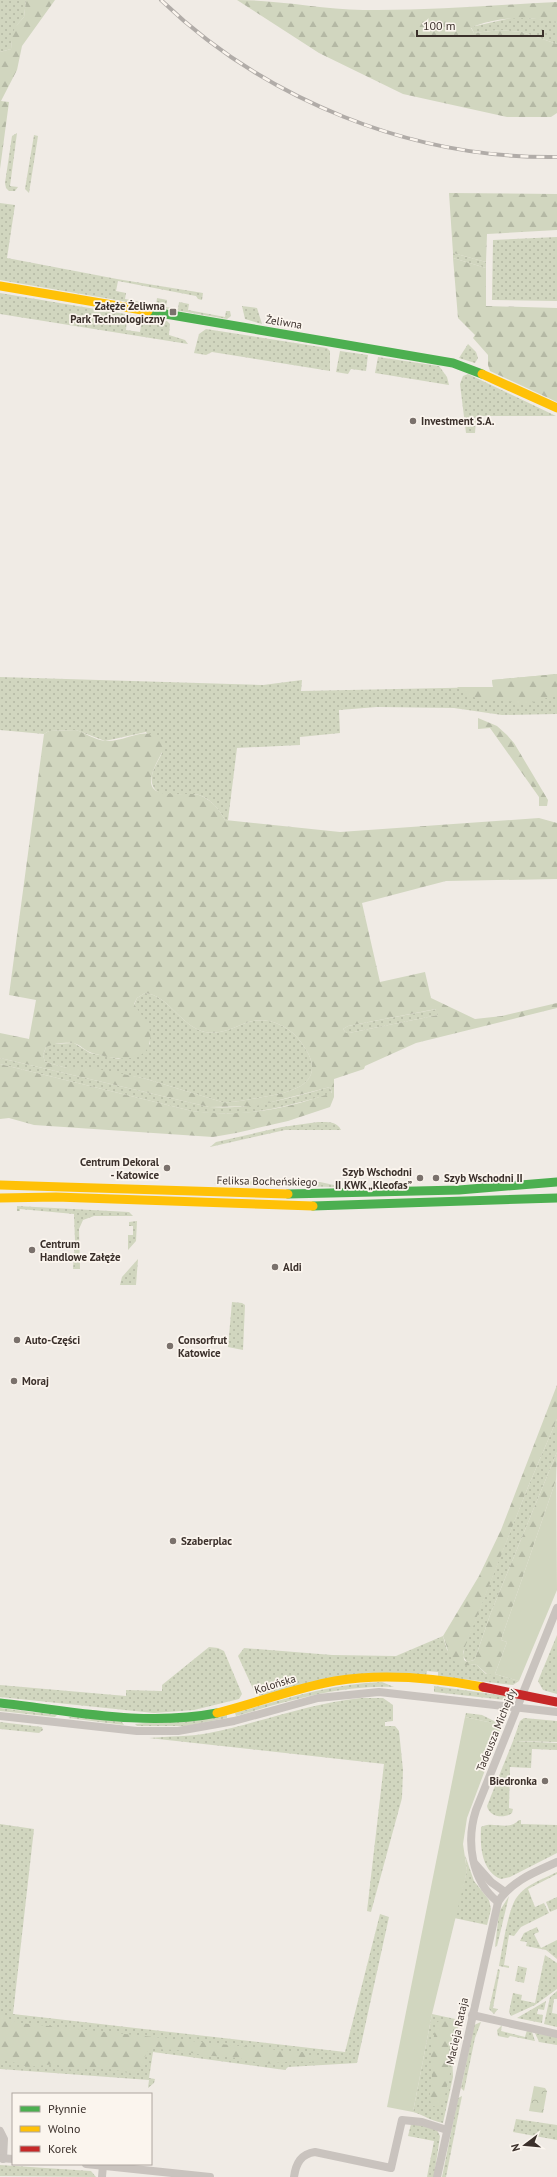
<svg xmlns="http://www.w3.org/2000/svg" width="557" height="2177" font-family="'PT Sans',sans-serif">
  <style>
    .grass { fill: url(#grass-dots); fill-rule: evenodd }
    .forest { fill: url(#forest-firs); fill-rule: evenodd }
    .park { fill: url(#park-crowns) }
    .garden { fill: #d1d6bf }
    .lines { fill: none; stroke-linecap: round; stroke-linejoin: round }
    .street { stroke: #c9c3be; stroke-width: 8 }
    .fast { stroke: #4caf50; stroke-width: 9 }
    .slow { stroke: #ffc107; stroke-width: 9 }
    .jam { stroke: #c62828; stroke-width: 9 }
    .rail-casing { stroke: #b1aca8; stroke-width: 4 }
    .rail { stroke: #fbf5ee; stroke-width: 2.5; stroke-dasharray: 8; stroke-linecap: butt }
    .poi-dot { fill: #7a716c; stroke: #fbf5ee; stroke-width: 1.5 }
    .labels { text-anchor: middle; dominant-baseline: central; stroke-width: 3.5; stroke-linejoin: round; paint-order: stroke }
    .poi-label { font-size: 11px; font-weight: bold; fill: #3b302b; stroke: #fbf5ee; text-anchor: start }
    .street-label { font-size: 11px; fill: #3b302b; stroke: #fbf5ee }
  </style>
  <defs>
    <pattern id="grass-dots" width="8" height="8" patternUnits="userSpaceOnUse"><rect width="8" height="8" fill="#d1d6bf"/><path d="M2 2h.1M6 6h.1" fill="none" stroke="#b4b8a4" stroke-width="1.8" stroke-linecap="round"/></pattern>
    <pattern id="forest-firs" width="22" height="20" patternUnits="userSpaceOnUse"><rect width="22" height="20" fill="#d1d6bf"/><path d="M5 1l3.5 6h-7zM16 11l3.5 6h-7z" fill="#b4b8a4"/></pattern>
    <pattern id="park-crowns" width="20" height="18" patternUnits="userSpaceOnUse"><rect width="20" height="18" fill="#d1d6bf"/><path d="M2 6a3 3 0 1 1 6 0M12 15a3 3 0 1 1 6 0" fill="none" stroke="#b4b8a4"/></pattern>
  </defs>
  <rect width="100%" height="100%" fill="#f0ebe5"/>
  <g class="grass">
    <polygon points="0,0 26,0 24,17 17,25 12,40 11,49 0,52"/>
    <polygon points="516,17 550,20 557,23 557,44 522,32 500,30 474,33 471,27"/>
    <polygon points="17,133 10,186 18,187 15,191 9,191 6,188 5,183 12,136"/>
    <polygon points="34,135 38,136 29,193 25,189"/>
    <polygon points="0,203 15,205 7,258 117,279 203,293 202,300 198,299 196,296 118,281 116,291 126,293 125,299 156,305 157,298 167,300 166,307 178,309 179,302 189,304 188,310 225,317 226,311 230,311 231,316 227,319 0,280"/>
    <polygon points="557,237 557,301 492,300 493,240"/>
    <polygon points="453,253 486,262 486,268 453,258"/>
    <path d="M0,293L167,321L170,324L169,335L185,340L188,344L0,314ZM127,318L142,319L140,332L126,330Z"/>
    <polygon points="242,306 257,308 262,324 245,319"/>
    <polygon points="206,329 327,348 330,351 330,371 212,352 206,355 194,353 199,334"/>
    <polygon points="468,344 476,352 478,358 475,363 459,358"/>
    <polygon points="340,351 368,355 366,371 351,369 348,374 336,372"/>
    <polygon points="378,357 439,366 447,377 449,385 375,373"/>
    <polygon points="468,374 556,416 483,416 476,421 475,433 466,433 460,384 463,376"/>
    <path d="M557,674V714L502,715L454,708L377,707L339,710L340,733L300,737V745L237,748L228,820H225C219,809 211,799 199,795C185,791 163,801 154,788C147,776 157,764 162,753L146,732L105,741L76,730L49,731L44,734L0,730V677L263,685L302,680L301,691L493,687L492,680Z"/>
    <path d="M145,993C170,996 180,1026 205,1032C235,1038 250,1006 286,1028C296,1034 302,1043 308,1053C326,1089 280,1094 258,1098C245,1100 235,1103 222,1102L143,1078L81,1068H67L45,1062L43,1055L46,1047L51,1044L74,1043L90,1053L119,1059L150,1044C151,1027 143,1018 134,1005L137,998Z"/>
    <polygon points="437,1009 438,1015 349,1033 346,1033 343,1029 348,1026"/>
    <path d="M0,1058L209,1107C250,1110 290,1098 330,1087L332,1094C280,1107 247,1119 192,1111L0,1064Z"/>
    <path d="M318,1122C327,1122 337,1121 341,1130H285L210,1147L216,1142L282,1127Z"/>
    <polygon points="234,1177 238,1182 256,1181 257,1177 267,1184 320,1182 334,1185 334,1187 213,1184 230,1182"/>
    <polygon points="17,1206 129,1212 133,1216 94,1216 83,1220 79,1229 80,1269 73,1269 75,1241 74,1214 20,1209 20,1211 17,1211"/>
    <polygon points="137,1221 136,1241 128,1250 128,1235 133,1235 133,1226 129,1226 129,1222"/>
    <polygon points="138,1259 136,1285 120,1285 119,1289 122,1277"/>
    <polygon points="232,1302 242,1303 245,1305 243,1350 228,1347"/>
    <polygon points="557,1419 557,1452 490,1615 476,1656 474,1660 467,1662 463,1656 464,1648 528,1487"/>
    <polygon points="557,1635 557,1694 543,1690 538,1681"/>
    <polygon points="443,1636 447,1650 470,1665 477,1665 486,1674 495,1674 519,1681 513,1685 438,1676 438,1672 427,1671 426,1676 411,1674 260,1696 254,1691 238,1656 244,1648 332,1655 396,1656"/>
    <polygon points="209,1647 218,1648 224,1651 242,1694 239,1699 194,1710 154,1713 0,1697 0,1685 126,1696 126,1690 162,1691 162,1685"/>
    <path d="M382,1682L394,1687C339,1685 288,1701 236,1716L235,1713C284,1699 331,1684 382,1682Z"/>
    <polygon points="434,1686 506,1696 508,1699 505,1700 434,1692"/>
    <path d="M361,1698H383L393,1705V1721L385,1722V1726H395L399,1731L403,1770L402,1798L371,1912L367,1911L384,1764L149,1738C169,1736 189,1737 209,1733C260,1723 309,1703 361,1698Z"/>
    <polygon points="0,1708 57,1715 55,1717 0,1711"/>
    <polygon points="466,1713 482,1715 502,1725 465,1717"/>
    <polygon points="227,1715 227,1718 185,1726 137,1726 135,1724"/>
    <polygon points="73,1716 122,1722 124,1725 68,1718"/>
    <polygon points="524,1718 557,1721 557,1742 513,1741 520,1721"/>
    <polygon points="0,1722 42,1727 43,1730 39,1733 0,1729"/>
    <path d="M513,1741L557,1743V1750L532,1749L531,1768L510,1767L509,1808L513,1809L512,1813C504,1819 489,1817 487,1806Z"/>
    <path d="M519,1820H521V1824L557,1825V1853L510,1877L501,1879C481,1871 480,1845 481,1827C493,1820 508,1832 519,1820Z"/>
    <polygon points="0,1824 34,1829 13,2014 345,2052 380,1914 389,1917 357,2063 288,2067 285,2070 153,2052 149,2078 155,2079 154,2083 148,2088 149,2080 0,2069"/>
    <polygon points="465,1855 474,1881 489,1900 491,1909 487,1925 454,1918 467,1871"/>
    <path d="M557,1872V1874L528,1889L535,1907L544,1903L549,1913L521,1927L514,1936L509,1935L504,1965L509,1966V1968L499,1966C502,1951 508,1908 517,1897C526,1884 544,1879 557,1872Z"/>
    <polygon points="509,1896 497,1946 495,1947 499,1912"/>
    <polygon points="557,1897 557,1909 550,1912 546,1902"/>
    <polygon points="537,1927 539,1932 534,1934 541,1948 557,1940 557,1959 546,1950 526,1946 527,1942 520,1941 524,1933"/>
    <polygon points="545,1955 557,1963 557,1989 535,2005 511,2016 509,2012 513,1993 522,1995 521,2000 535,2003"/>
    <polygon points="518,1966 527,1968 524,1983 515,1981"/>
    <polygon points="498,1969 500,1970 493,2008 498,2009 494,2014 489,2009"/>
    <polygon points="557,1991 557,1999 554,1999 552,2013 557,2014 557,2027 544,2024 550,1997"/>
    <polygon points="546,2001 544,2010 538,2009 537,2014 543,2015 542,2023 517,2018"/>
    <path d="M432,2014L460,2020L452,2053L453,2077L443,2123C431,2121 424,2115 413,2112Z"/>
    <polygon points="481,2022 475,2038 464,2091 461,2088 474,2025"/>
    <polygon points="502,2025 501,2031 525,2037 527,2030 532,2032 535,2041 510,2036 508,2038 498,2036 497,2030"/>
    <polygon points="535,2033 557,2037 557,2045 539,2042"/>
    <polygon points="462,2096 446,2177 442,2177 458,2098"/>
    <polygon points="516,2119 557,2125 557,2140 513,2132"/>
    <polygon points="417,2123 437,2130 440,2136 434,2177 427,2177 434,2141 408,2136 411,2124"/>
    <polygon points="0,2165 91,2171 96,2177 0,2176"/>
  </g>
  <g class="forest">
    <polygon points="26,0 55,0 22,46 17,70 1,101 9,102 0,169 0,52 11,49 12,36 15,27 24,17"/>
    <path d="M237,0C279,0 321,9 363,10C428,11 493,5 557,2V23C534,15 493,17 471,28L474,33L500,30L522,32L557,44V113L551,117H507L403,94L319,53Z"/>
    <polygon points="449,193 557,194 557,230 487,234 486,262 453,253"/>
    <polygon points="453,258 486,268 486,306 557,308 557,402 490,371 488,365 488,355 473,338 475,335 458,318"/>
    <polygon points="557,674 557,695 523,705 502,699 481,700 462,692 457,687 493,687 492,680"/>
    <polygon points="478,718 497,726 507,735 514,743 548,800 547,806 539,806 539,797 490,728 478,729"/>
    <path d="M76,730C85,733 95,740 105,741C126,742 138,728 159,736L164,747C161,756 154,765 152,775C144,803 187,791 199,795C212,800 219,809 225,820L340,832L539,818L557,823V879L446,881L362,903L380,982L425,972L431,998L475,1019L502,1016L557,1003V1008L416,1043L365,1066L364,1069L334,1079V1097L330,1107L288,1121L236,1133L213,1137L34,1125L9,1118L0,1119V1064L192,1111C243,1118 284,1109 332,1093L330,1087L256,1106L209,1107L0,1058V1033L29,1039L36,1000L9,995L44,734L49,731ZM145,993C170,996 180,1026 205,1032C235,1038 250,1006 286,1028C296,1034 302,1043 308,1053C326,1089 280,1094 258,1098C245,1100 235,1103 222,1102L143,1078L92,1068H67L45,1062L43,1055L46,1047C54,1043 64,1042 73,1043C80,1044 85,1051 92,1053C109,1058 147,1067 150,1040C151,1035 150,1029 148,1025C145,1018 138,1011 134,1004L137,998ZM436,1009L438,1015L349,1033H346L343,1029L348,1026Z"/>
    <path d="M557,1385V1419L528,1487L463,1652L464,1660L467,1662L474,1660L476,1656L490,1615L557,1452L556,1480L501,1640L507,1642L495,1674L488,1675L477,1665C472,1664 468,1666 464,1665C448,1664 448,1647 443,1636L479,1576L501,1530Z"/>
    <polygon points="0,2016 20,2023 296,2052 303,2052 307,2057 319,2057 324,2061 319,2063 295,2061 264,2064 238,2058 202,2055 177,2050 153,2049 146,2052 143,2067 134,2074 101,2067 72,2070 55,2064 28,2067 12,2062 0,2060"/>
    <path d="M442,2019L449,2021L454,2026L448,2052L450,2074L443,2103C424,2117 431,2086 432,2079C432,2072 430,2065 431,2057C431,2046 435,2035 436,2023Z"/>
  </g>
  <polygon class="park" points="534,2086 545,2088 547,2091 543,2113 529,2111"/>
  <g class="garden">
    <polygon points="556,1480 557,1590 519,1681 495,1674 507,1642 501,1640"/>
    <polygon points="465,1717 502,1725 467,1818 463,1844 467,1871 432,2014 413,2112 387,2107"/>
  </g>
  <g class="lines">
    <g class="street">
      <polyline points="0,1716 137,1731 178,1731 234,1721 318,1698 379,1692 557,1712"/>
      <polyline points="475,1864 491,1882 505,1892"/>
      <path d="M498,1902C471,1881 466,1841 476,1810L557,1608"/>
      <polyline points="472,2015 557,2034"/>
      <polyline points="0,2131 4,2139 3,2159"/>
      <polyline points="0,2158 13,2159"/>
      <polyline points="86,2164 210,2177"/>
      <polyline points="102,2177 103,2165"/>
      <path d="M294,2177C296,2163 301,2154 315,2152L391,2168L402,2120L422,2122L447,2130"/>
      <path d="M437,2177L498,1902C511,1881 535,1872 557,1862"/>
    </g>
    <g class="fast">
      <polyline points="148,311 453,363 482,374"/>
      <polyline points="288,1194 459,1190 557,1182"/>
      <polyline points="313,1206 557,1198"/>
      <path d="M0,1703C72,1711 145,1727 217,1713"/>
    </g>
    <g class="slow">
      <polyline points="0,286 148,311"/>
      <polyline points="482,374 557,408"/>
      <polyline points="0,1185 288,1194"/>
      <polyline points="0,1198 56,1197 313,1206"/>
      <path d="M217,1713C257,1703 295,1688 335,1681C384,1673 435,1678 483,1687"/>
    </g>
    <polyline class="jam" points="483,1687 557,1702"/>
    <g class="rail-casing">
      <path id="rail" d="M161,0C265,100 412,159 557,157"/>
    </g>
    <use href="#rail" class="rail"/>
  </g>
  <g class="poi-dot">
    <rect x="169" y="308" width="8" height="8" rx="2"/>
    <circle cx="413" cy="421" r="4"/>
    <circle cx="167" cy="1168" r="4"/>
    <circle cx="420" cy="1178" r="4"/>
    <circle cx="436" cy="1178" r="4"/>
    <circle cx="32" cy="1250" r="4"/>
    <circle cx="275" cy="1267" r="4"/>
    <circle cx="17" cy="1340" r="4"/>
    <circle cx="170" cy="1346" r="4"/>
    <circle cx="14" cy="1381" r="4"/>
    <circle cx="173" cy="1541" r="4"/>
    <circle cx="545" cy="1781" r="4"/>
  </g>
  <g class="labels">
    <g class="poi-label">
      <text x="165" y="306" text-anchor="end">Załęże Żeliwna<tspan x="165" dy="13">Park Technologiczny</tspan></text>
      <text x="421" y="421">Investment S.A.</text>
      <text x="159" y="1162" text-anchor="end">Centrum Dekoral<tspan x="159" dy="13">- Katowice</tspan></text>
      <text x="412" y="1172" text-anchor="end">Szyb Wschodni<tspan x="412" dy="13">II KWK „Kleofas”</tspan></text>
      <text x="444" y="1178">Szyb Wschodni II</text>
      <text x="40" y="1244">Centrum<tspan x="40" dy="13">Handlowe Załęże</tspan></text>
      <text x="283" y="1267">Aldi</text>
      <text x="25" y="1340">Auto-Części</text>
      <text x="178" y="1340">Consorfrut<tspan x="178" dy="13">Katowice</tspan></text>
      <text x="22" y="1381">Moraj</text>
      <text x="181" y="1541">Szaberplac</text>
      <text x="537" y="1781" text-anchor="end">Biedronka</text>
    </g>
    <g class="street-label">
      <text transform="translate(284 322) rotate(9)">Żeliwna</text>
      <text transform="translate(267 1181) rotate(1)">Feliksa Bocheńskiego</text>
      <text transform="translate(275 1684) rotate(-17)">Kolońska</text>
      <text transform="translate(496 1730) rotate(-68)">Tadeusza Michejdy</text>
      <text transform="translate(457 2031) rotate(-78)">Macieja Rataja</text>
    </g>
  </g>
  <rect x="12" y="2093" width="140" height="72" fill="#fbf5ee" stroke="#aea6a0"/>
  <rect x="20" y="2106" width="20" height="6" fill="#4caf50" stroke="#aea6a0"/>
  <text x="48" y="2113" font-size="12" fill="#3b302b">Płynnie</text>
  <rect x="20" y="2126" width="20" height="6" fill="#ffc107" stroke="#aea6a0"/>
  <text x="48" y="2133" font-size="12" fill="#3b302b">Wolno</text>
  <rect x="20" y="2146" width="20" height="6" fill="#c62828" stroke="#aea6a0"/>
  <text x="48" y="2153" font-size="12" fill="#3b302b">Korek</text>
  <g transform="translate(525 2145) rotate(254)" stroke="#fbf5ee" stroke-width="3" paint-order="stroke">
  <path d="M0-3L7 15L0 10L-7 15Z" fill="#3b302b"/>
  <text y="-6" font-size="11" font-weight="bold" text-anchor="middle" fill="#3b302b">N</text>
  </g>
  <path d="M417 30v6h126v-6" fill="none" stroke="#3b302b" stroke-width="2"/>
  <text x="423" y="30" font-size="12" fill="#3b302b" stroke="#fbf5ee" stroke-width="3" paint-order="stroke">100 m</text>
</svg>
